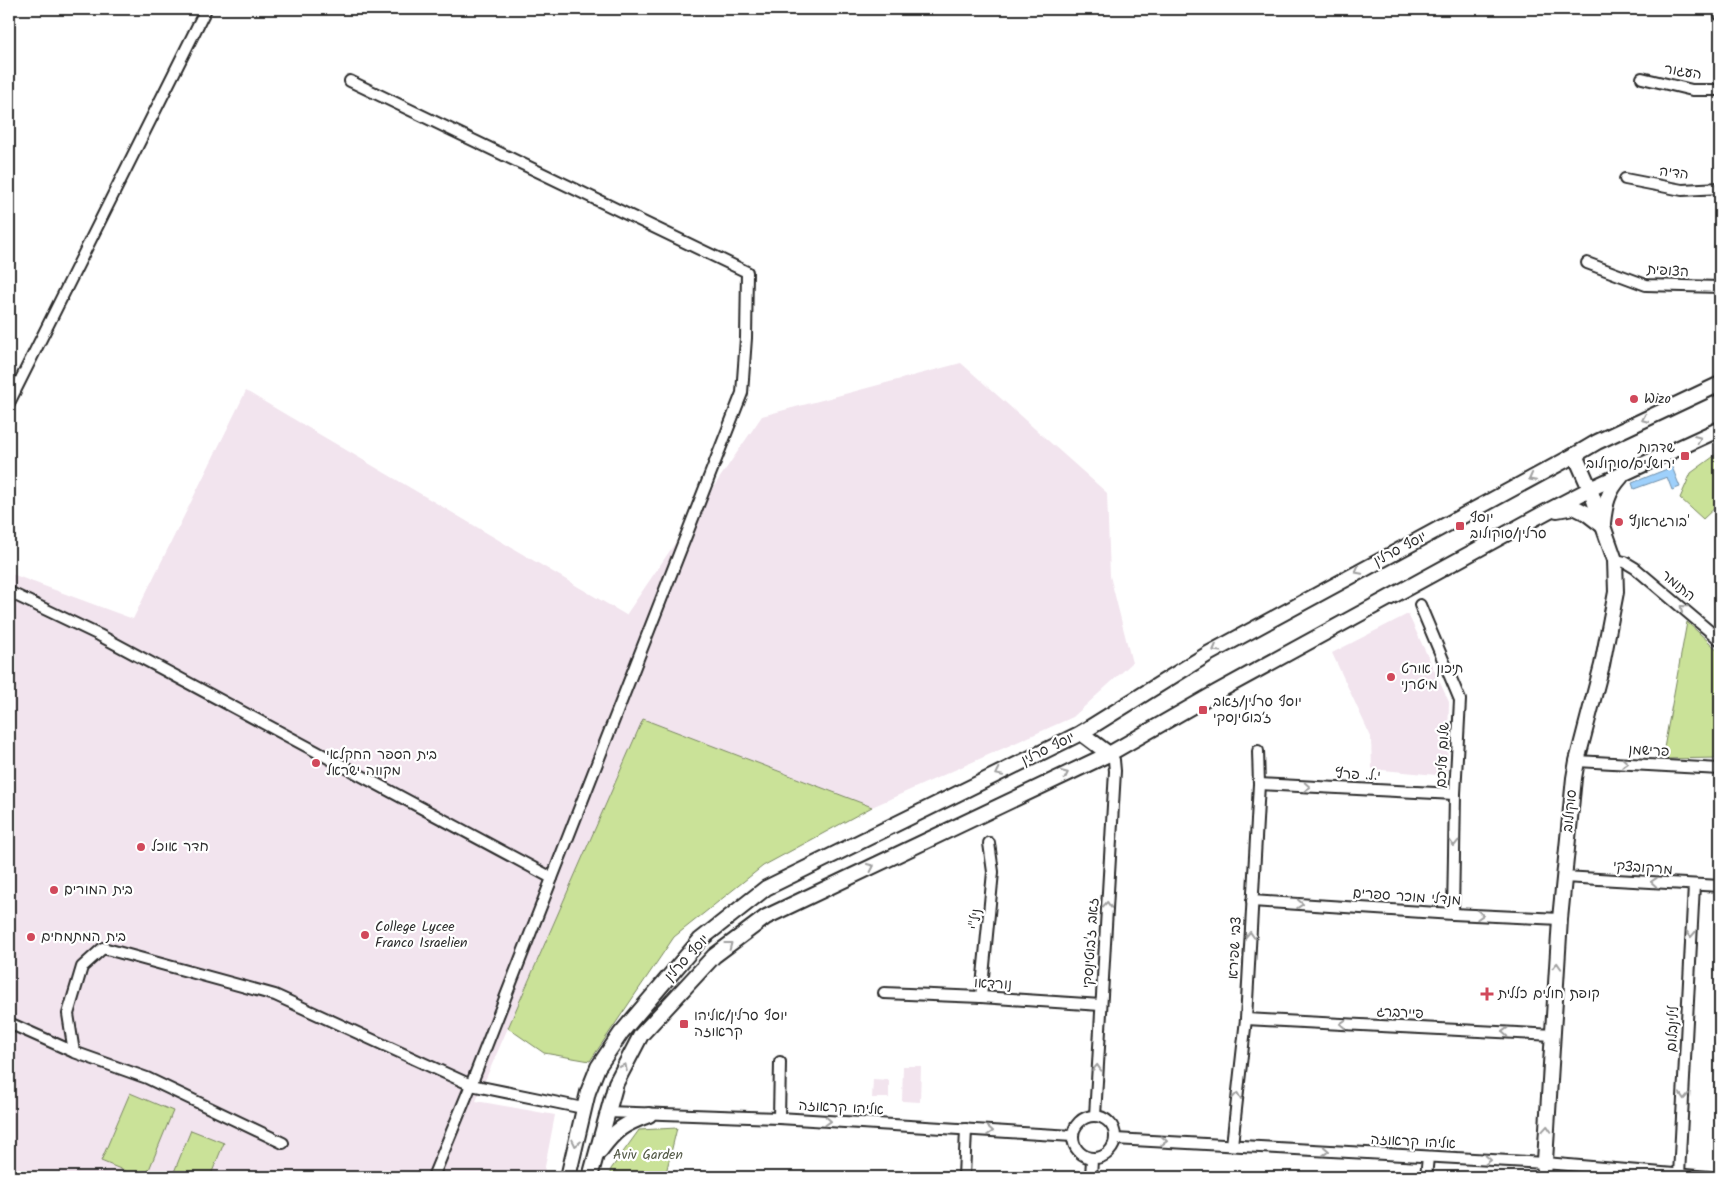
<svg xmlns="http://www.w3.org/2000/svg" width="1729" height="1186" font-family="Kalam,'Playpen Sans Hebrew',sans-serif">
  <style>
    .built { fill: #f2e4ee }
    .green { fill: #cae298; stroke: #7a8662 }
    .water { fill: #9ed0fb; stroke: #708ea8 }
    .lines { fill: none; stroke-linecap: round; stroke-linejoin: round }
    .street-casing { stroke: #2b2b2b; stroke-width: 14 }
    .secondary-casing { stroke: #2b2b2b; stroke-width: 18 }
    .street { stroke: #fff; stroke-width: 10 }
    .secondary { stroke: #fff; stroke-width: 14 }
    .oneway { stroke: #a0a0a0 }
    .poi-dot { fill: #d1495b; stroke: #fff; stroke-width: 2 }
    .labels { text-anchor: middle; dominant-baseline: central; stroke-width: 4.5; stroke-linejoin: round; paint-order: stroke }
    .street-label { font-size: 14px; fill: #2b2b2b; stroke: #fff }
    .poi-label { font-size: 14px; fill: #2b2b2b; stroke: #fff; text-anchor: start }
    .park-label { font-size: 14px; fill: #535946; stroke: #fff }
  </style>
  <rect width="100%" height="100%" fill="#fff"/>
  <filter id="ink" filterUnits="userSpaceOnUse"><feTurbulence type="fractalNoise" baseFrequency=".02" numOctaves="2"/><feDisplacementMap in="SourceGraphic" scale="10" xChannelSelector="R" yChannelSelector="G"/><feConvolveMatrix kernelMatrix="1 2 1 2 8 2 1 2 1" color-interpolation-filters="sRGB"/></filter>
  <g filter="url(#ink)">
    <g class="built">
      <polygon points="961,363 1107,493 1110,576 1132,663 1073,717 872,807 643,719 476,1101 555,1115 543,1177 9,1177 9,573 133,619 246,391 626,615 762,416"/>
      <polygon points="1408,614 1449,702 1447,776 1372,769 1371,737 1332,653"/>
      <polygon points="903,1066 921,1066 920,1102 902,1101"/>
      <polygon points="873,1079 889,1080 889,1098 872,1098"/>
    </g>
    <g class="green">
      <polygon points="1717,454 1720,456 1720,503 1703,519 1680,498 1691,473"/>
      <polygon points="1687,622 1720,652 1720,758 1662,759"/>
      <polygon points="643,719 872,807 763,866 674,937 590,1061 544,1053 508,1028"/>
      <polygon points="130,1093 173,1111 146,1177 140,1177 101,1161"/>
      <polygon points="677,1128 665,1177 609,1177 611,1169 639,1130"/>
      <polygon points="191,1130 224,1143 210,1177 172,1177"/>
    </g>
    <polygon class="water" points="1672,467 1680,487 1672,490 1667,477 1634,489 1632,483"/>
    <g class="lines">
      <g class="street-casing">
        <g id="street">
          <polyline points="1719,9 1720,15"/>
          <polyline points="1642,78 1692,90 1720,90"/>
          <polyline points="350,81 747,272 746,338 742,393 471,1085 433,1177"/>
          <polyline points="1625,179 1682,190 1720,188"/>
          <polyline points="1587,263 1646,285 1720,287"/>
          <polyline points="9,403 206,9"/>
          <polyline points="1615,560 1625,562 1635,568 1720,640"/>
          <polyline points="9,592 99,635 552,878"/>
          <polyline points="1420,605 1460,700 1455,794 1453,914"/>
          <polyline points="1577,761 1720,769"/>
          <polyline points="1259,784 1455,794"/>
          <polyline points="1564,877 1720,886"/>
          <polyline points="1252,901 1453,914 1560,919"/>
          <polyline points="884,993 981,997 1101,1005"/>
          <polyline points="981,997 993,872 989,843"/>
          <polyline points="1246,1019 1554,1035"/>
          <polyline points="9,1023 74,1052 147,1078 283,1143"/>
          <polyline points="74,1052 68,1014 82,967 103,948 275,995 471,1085 583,1108"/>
          <polyline points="607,1112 779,1118 1073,1136"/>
          <polyline points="1095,1116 1115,771 1114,760 1109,754"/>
          <circle cx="1094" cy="1137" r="21"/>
          <polyline points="779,1118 780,1062"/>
          <polyline points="1115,1139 1545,1163 1709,1177"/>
          <polyline points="1232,1145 1246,1019 1259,784 1258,751"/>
          <polyline points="1679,1175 1694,885"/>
          <polyline points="964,1177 966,1129"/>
          <polyline points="1091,1177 1092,1159"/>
          <polyline points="1426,1177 1428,1157"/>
        </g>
      </g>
      <g class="secondary-casing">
        <g id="secondary">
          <polyline points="1557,510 1574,507 1586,513 1603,526"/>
          <path d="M1603,523C1605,504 1608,491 1621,477"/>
          <polyline points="1081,733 1109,754"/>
          <path d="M600,1151C616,1129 624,1124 649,1115"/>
          <polyline points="568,1177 588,1092 598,1067 621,1033 700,940 766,888 1081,733 1208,654 1575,455 1597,442 1720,384"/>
          <polyline points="590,1177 616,1083 641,1035 714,956 766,917 1109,754 1217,692 1546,512 1590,489 1720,429"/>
          <polyline points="1544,1177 1560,919 1574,778 1577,761 1602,665 1616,592 1615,560 1590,489 1575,455"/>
        </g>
      </g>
      <use href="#street" class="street"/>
      <use href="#secondary" class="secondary"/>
    </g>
    <defs><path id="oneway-chevron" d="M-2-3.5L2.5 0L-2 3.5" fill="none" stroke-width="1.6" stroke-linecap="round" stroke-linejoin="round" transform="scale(1.25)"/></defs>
    <g class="oneway">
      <use href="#oneway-chevron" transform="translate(1645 419) rotate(155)"/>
      <use href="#oneway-chevron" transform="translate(1698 439) rotate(-25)"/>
      <use href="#oneway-chevron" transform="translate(1532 478) rotate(152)"/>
      <use href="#oneway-chevron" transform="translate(1358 571) rotate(152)"/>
      <use href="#oneway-chevron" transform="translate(1683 608) rotate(-140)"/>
      <use href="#oneway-chevron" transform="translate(1216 649) rotate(151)"/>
      <use href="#oneway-chevron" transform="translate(1625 763) rotate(3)"/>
      <use href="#oneway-chevron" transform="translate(999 773) rotate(154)"/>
      <use href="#oneway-chevron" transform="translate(1065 774) rotate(-25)"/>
      <use href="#oneway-chevron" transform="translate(1307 787) rotate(3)"/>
      <use href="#oneway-chevron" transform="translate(1454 843) rotate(91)"/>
      <use href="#oneway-chevron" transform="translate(871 867) rotate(-25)"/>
      <use href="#oneway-chevron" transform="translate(1654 882) rotate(-176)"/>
      <use href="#oneway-chevron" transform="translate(1300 904) rotate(4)"/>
      <use href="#oneway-chevron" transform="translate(1107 905) rotate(-86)"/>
      <use href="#oneway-chevron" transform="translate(1480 915) rotate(3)"/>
      <use href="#oneway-chevron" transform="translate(1691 934) rotate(93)"/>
      <use href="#oneway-chevron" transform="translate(1250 935) rotate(-87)"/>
      <use href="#oneway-chevron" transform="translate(729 945) rotate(-37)"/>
      <use href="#oneway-chevron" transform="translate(1557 966) rotate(-87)"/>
      <use href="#oneway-chevron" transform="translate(1343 1024) rotate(-177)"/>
      <use href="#oneway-chevron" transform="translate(1505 1032) rotate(-177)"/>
      <use href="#oneway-chevron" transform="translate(624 1067) rotate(-63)"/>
      <use href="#oneway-chevron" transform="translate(1097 1068) rotate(-87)"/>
      <use href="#oneway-chevron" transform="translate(1237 1096) rotate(-84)"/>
      <use href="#oneway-chevron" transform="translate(1684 1096) rotate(93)"/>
      <use href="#oneway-chevron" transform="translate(828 1121) rotate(3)"/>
      <use href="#oneway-chevron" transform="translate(1547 1129) rotate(-86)"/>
      <use href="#oneway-chevron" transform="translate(990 1131) rotate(4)"/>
      <use href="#oneway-chevron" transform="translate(1164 1141) rotate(3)"/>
      <use href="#oneway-chevron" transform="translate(576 1143) rotate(102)"/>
      <use href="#oneway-chevron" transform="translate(1326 1151) rotate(4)"/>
      <use href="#oneway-chevron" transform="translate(1488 1160) rotate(3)"/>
    </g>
  </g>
  <g class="poi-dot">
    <circle cx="1634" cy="399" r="5"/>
    <rect x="1680" y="451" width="10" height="10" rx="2.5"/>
    <circle cx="1619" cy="522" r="5"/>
    <rect x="1455" y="521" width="10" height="10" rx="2.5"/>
    <circle cx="1391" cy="677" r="5"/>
    <rect x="1198" y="705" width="10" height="10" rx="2.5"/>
    <circle cx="316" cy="763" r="5"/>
    <circle cx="141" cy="847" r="5"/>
    <circle cx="54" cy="890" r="5"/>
    <circle cx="365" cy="935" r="5"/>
    <circle cx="31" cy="937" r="5"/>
    <path d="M1484.5 986.5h5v5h5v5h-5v5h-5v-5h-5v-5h5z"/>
    <rect x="679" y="1019" width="10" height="10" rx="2.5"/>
  </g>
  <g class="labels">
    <g class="street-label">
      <text transform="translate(1683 72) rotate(9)">העגור</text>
      <text transform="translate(1674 173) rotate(7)">הדיה</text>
      <text transform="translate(1668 271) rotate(4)">הצופית</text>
      <text transform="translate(1400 549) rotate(-28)">יוסף סרלין</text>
      <text transform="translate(1678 586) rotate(40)">התומר</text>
      <text transform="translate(1048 749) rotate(-26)">יוסף סרלין</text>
      <text transform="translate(1649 751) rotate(3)">פרישמן</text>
      <text transform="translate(1443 755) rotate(-87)">שלום עליכם</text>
      <text transform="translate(1358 775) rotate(3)">י.ל. פרץ</text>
      <text transform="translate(1570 811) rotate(-84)">סוקולוב</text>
      <text transform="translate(1643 868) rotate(4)">מרקובצקי</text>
      <text transform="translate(1407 897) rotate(4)">מנדלי מוכר ספרים</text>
      <text transform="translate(976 919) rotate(-85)">ניל"י</text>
      <text transform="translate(1091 943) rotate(-86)">זאב ז'בוטינסקי</text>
      <text transform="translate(1235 948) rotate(-87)">צבי שפירא</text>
      <text transform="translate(687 958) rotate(-47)">יוסף סרלין</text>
      <text transform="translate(993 984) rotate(3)">נורדאו</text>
      <text transform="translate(1400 1013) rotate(3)">פיירברג</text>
      <text transform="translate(1673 1029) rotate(-87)">לילינבלום</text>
      <text transform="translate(841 1108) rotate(3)">אליהו קראוזה</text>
      <text transform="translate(1413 1142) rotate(3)">אליהו קראוזה</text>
    </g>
    <g class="poi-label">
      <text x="1644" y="399">Wizo</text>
      <text x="1675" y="448" text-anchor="end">שדרות<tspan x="1675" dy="16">ירושלים/סוקולוב</tspan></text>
      <text x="1470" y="518">יוסף<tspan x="1470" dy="16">סרלין/סוקולוב</tspan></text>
      <text x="1629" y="522">בורגראנץ'</text>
      <text x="1401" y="669">תיכון אורט<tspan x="1401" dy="16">מיטרני</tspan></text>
      <text x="1213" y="702">יוסף סרלין/זאב<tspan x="1213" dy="16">ז׳בוטינסקי</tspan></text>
      <text x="326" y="755">בית הספר החקלאי<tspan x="326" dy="16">מקווה ישראל</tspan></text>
      <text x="151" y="847">חדר אוכל</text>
      <text x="64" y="890">בית המורים</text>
      <text x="375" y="927">College Lycee<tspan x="375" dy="16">Franco Israelien</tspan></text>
      <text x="41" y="937">בית המתמחים</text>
      <text x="1498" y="994">קופת חולים כללית</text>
      <text x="694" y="1016">יוסף סרלין/אליהו<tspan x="694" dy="16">קראוזה</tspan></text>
    </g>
    <g class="park-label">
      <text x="648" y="1155">Aviv Garden</text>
    </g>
  </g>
  <rect width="1729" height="1186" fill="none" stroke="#fff" stroke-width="30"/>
  <rect x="15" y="15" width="1699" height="1156" fill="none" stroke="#2b2b2b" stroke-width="2" filter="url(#ink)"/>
</svg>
